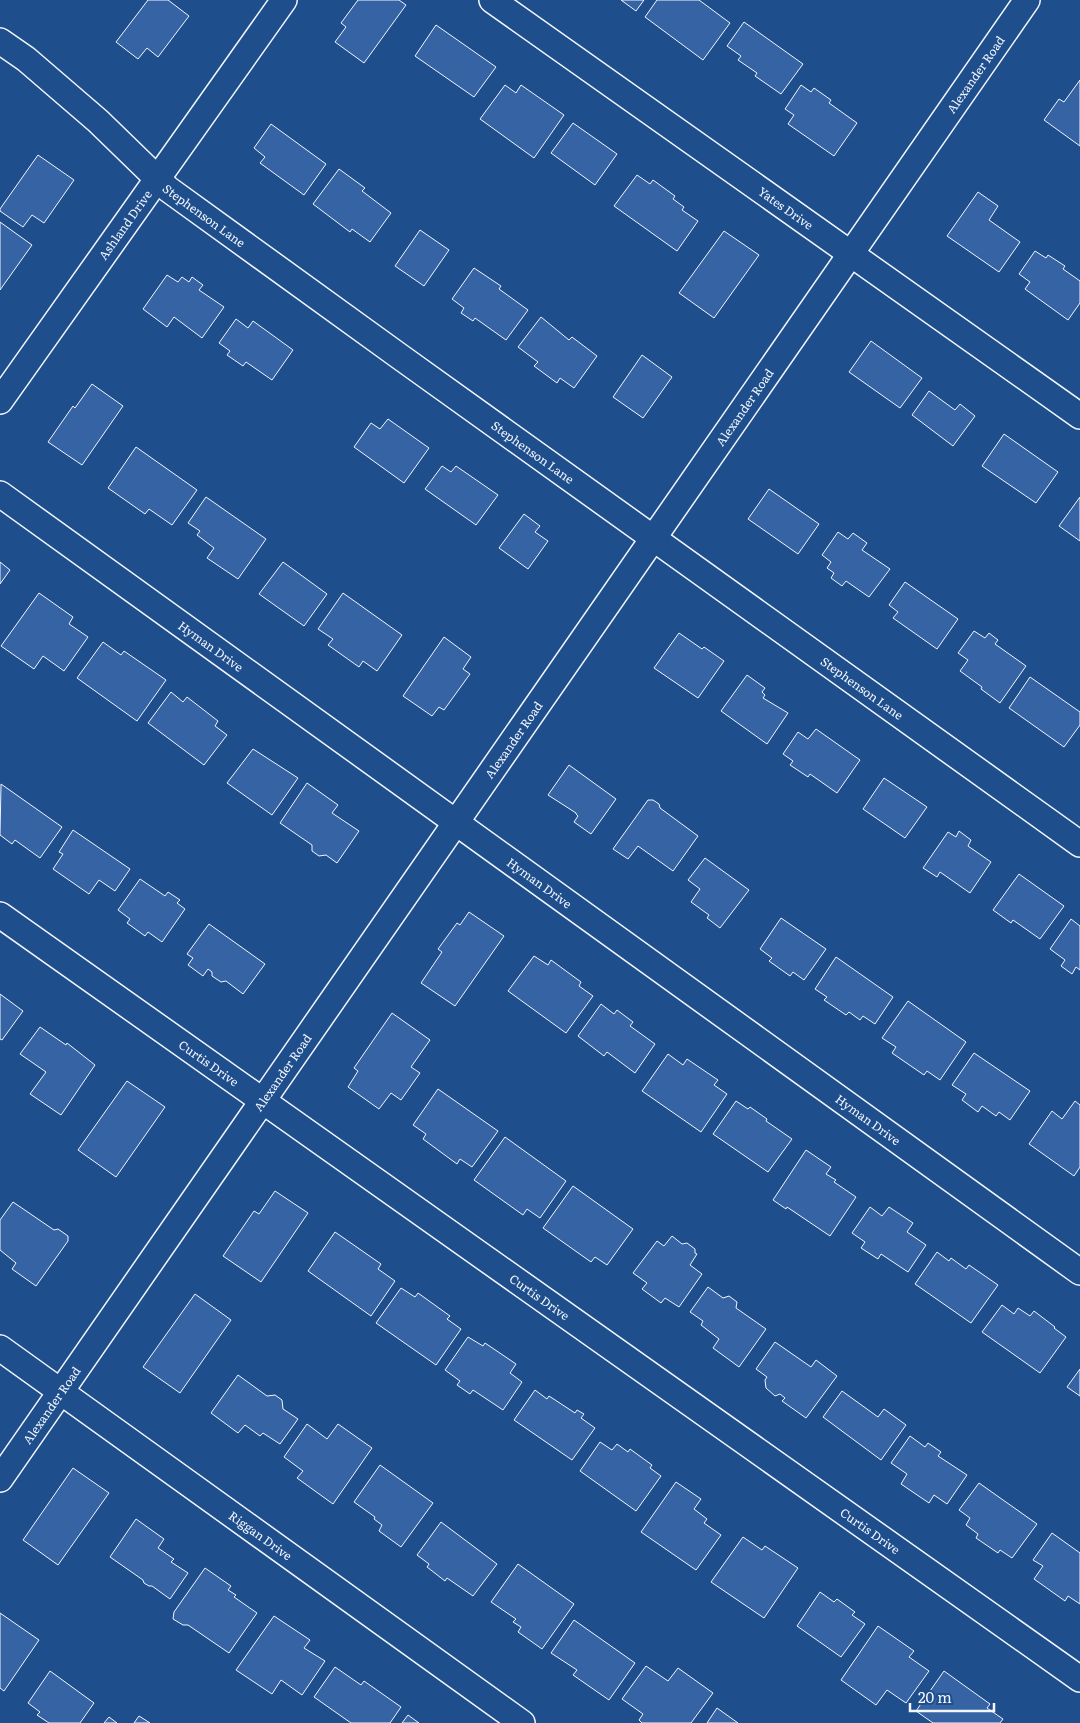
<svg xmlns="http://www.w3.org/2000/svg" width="1080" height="1723" font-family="Literata,serif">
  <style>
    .building { fill: #3563a3; stroke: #f2f6ff }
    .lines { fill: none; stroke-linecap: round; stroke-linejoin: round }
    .minor-casing { stroke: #f2f6ff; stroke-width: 28 }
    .minor { stroke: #1f4e8c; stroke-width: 25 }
    .labels { text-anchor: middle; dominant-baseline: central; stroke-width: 4; stroke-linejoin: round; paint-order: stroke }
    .street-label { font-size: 12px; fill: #f2f6ff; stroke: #1f4e8c }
  </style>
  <rect width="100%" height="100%" fill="#1f4e8c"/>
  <g class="building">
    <polygon points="148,0 168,0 189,16 158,57 147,48 138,59 116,42"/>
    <polygon points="358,0 399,0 406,5 364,63 335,42 346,27 341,23"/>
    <polygon points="621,0 644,0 636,11"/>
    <polygon points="657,0 699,0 730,23 703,60 645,17"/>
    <polygon points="744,22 803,64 781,94 755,76 757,73 738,60 741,56 727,46"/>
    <polygon points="436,25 496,67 474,97 415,56"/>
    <polygon points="1080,80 1080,146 1044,120 1059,99 1064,102"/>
    <polygon points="505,85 516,93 521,85 564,115 534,158 480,119"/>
    <polygon points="801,85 811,92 814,88 831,100 829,103 857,123 834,156 788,124 794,115 785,109"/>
    <polygon points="573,123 617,154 595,185 551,153"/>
    <polygon points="271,124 326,164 304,195 260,163 265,157 254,148"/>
    <polygon points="38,155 74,180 44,223 32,215 23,227 0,211 0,209"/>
    <polygon points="339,169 365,188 362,191 391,213 370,242 352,229 350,232 313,204"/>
    <polygon points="637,175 650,184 653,180 675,196 673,199 684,207 682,210 698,221 677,251 614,206"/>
    <polygon points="978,192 998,206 989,220 1020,242 999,272 947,236"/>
    <polygon points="0,222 32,245 0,290"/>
    <polygon points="420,230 449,250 424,286 395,266"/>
    <polygon points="724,231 759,255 714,318 679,293"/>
    <polygon points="1035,251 1046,258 1048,255 1065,266 1063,269 1080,281 1080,303 1068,320 1025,289 1030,282 1019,274"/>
    <polygon points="474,268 501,286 499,289 528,310 506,340 475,318 473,321 461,313 464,308 452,299"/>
    <polygon points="167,275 178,282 182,277 189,282 192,277 203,285 199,290 224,307 202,338 174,317 167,327 143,309"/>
    <polygon points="541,317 569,340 572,337 597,356 574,388 560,378 557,383 534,366 538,362 518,347"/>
    <polygon points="236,319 248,328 253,321 293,350 272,380 246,362 243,366 227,355 230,351 219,343"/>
    <polygon points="871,341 922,378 900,408 849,372"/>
    <polygon points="642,355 672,377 643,418 613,397"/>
    <polygon points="92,384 123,406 82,465 48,442 73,406 75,408"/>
    <polygon points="929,391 955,410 960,404 975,416 953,446 912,415"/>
    <polygon points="388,419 429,448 404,483 354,447 371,423 380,429"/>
    <polygon points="1004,434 1058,472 1036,503 982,466"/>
    <polygon points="136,447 197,490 172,525 149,509 145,514 108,488"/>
    <polygon points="442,466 451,472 456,466 498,495 476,525 425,489"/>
    <polygon points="769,489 819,524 798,554 748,519"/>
    <polygon points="206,497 266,539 238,579 207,558 214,548 197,535 200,531 188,523"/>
    <polygon points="1080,497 1080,541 1059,526"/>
    <polygon points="524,514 540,526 535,532 548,541 528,569 499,548"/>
    <polygon points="838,532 848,539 853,533 867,543 862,550 890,569 869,597 846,581 842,586 831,578 834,573 827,568 831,562 822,555"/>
    <polygon points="0,562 10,570 0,584"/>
    <polygon points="283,562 327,594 304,626 259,594"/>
    <polygon points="905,582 958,619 937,649 893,618 898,612 889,605"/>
    <polygon points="39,593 73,617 69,624 88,637 64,671 43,656 34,669 1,646"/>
    <polygon points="343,593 402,635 377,671 363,661 359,667 328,645 333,639 318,629"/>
    <polygon points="974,631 985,638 989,633 998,640 995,644 1026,666 1000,703 981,689 982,687 960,671 968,660 958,653"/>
    <polygon points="679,633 702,649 704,647 724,661 698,698 654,668"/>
    <polygon points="444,637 471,657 463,669 470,674 444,710 439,707 432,716 403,696"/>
    <polygon points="103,642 121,655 124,651 166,680 137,721 77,678"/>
    <polygon points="747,675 765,688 762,692 765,695 763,698 788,713 767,744 721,711"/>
    <polygon points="1030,677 1080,712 1080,725 1064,747 1009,708"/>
    <polygon points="171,692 183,702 187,697 218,721 215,726 227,735 204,765 148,723"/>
    <polygon points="816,729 860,760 837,793 810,774 808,777 790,765 793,761 783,754 798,732 808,739"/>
    <polygon points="253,749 298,778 272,815 227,783"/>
    <polygon points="569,765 616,799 591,834 574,822 578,816 576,814 576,813 548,795"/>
    <polygon points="884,778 927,807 905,838 863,809"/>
    <polygon points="307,783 338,805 332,813 359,831 337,863 326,855 319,856 312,851 312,845 280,823"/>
    <polygon points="1,784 62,827 40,858 15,840 12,844 0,835"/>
    <polygon points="648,800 653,800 659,804 660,808 698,836 673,871 638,846 628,859 613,849"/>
    <polygon points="73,830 130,869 115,891 99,880 89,894 53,869 63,854 59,852"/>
    <polygon points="959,831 971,840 968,846 991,862 970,893 940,872 937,877 923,868 948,832 956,837"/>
    <polygon points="705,858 749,890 720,928 707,918 709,915 691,902 700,889 688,880"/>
    <polygon points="1019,874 1064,906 1040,939 1013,920 1011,923 993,910"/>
    <polygon points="140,879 165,896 168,892 180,900 177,903 185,909 162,942 148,932 145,936 127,923 130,919 118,910"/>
    <polygon points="469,912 504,936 455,1006 421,983 442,952 438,949 457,923 460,925"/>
    <polygon points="781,918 826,949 804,980 793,972 790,976 769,961 772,958 760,949"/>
    <polygon points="1071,919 1080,926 1080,970 1076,967 1072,974 1061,966 1065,960 1050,949"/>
    <polygon points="209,924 265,964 243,994 226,981 221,982 212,976 212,972 208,969 203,976 188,965 193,958 187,954"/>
    <polygon points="534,956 548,965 551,960 581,982 579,986 593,996 566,1033 508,991"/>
    <polygon points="836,957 893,997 875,1024 863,1016 860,1020 849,1012 846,1015 824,1000 827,997 815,989"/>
    <polygon points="0,994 23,1011 2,1040 0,1039"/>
    <polygon points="908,1001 966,1042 940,1080 927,1071 924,1075 892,1053 896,1047 882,1038"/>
    <polygon points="601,1004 614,1014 617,1010 633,1022 630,1026 655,1044 635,1073 607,1052 604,1056 578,1036"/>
    <polygon points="392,1013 430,1040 411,1067 420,1073 401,1100 391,1093 379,1109 348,1087 358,1071 354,1068"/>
    <polygon points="40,1027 66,1045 67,1043 95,1065 61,1115 30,1094 46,1072 20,1054"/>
    <polygon points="974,1053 1030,1091 1010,1120 999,1112 996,1116 982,1106 978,1112 962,1100 966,1094 952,1085"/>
    <polygon points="668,1054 683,1065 687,1059 718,1080 714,1085 727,1094 701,1132 642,1091"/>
    <polygon points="127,1081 165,1107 116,1177 78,1150"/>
    <polygon points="438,1089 498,1131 472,1167 460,1159 457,1164 423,1139 426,1134 413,1125"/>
    <polygon points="736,1101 748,1109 750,1107 767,1119 766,1121 792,1139 768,1172 713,1134"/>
    <polygon points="1075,1101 1080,1105 1080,1167 1074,1176 1029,1144 1052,1111 1062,1119"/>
    <polygon points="505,1137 566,1181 540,1218 527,1209 523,1215 474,1180"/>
    <polygon points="806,1150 831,1167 826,1174 836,1180 834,1182 856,1197 830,1236 787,1207 786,1209 773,1200"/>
    <polygon points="573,1186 633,1229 607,1265 595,1257 591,1262 543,1228"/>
    <polygon points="275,1191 308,1213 261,1282 223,1256 254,1211 259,1214"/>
    <polygon points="13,1202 54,1230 58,1229 68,1236 68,1241 36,1286 12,1269 16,1263 0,1250 0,1220"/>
    <polygon points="870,1207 882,1216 889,1207 913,1223 907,1232 926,1245 908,1272 881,1254 878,1259 861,1248 865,1242 852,1233"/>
    <polygon points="335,1232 381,1264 378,1269 395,1281 371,1316 308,1271"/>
    <polygon points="672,1236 682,1244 687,1243 695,1249 695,1253 697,1254 690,1265 702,1274 679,1307 665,1298 661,1303 642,1289 647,1283 633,1273 657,1241 664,1246"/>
    <polygon points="937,1252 949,1261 951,1258 966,1269 969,1265 998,1285 971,1323 915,1284"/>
    <polygon points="708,1287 723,1298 729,1296 737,1302 736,1308 766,1329 739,1367 713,1348 719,1339 701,1325 703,1321 690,1312"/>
    <polygon points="401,1288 415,1297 418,1293 450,1316 447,1319 461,1329 436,1365 376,1323"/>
    <polygon points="195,1294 231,1320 180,1393 143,1367"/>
    <polygon points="1002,1305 1014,1314 1018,1308 1030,1316 1034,1311 1055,1327 1054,1328 1066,1337 1040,1373 982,1332"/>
    <polygon points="468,1337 483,1346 485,1343 516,1364 510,1373 522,1382 503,1410 473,1390 470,1394 457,1385 460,1381 445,1370"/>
    <polygon points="775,1342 811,1367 816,1360 837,1376 806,1418 782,1401 785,1398 780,1394 775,1396 766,1388 765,1380 767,1377 756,1369"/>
    <polygon points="1080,1369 1080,1396 1067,1387"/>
    <polygon points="238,1375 267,1396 275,1395 282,1400 283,1409 298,1419 280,1444 263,1433 260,1436 245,1425 238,1433 211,1413"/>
    <polygon points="535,1390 547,1399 549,1396 575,1413 577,1410 584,1414 581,1418 595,1428 572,1460 514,1420"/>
    <polygon points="842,1391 878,1417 884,1409 906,1425 881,1460 823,1417"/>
    <polygon points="307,1424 327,1439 338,1424 372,1448 333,1504 297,1478 303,1471 284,1457"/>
    <polygon points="910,1436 925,1447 928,1443 941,1452 938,1456 967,1475 947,1504 934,1495 929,1503 901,1484 907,1474 891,1463"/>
    <polygon points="600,1442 612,1450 617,1444 628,1452 630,1449 652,1465 650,1468 661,1476 636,1511 580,1471"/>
    <polygon points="380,1465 433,1503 401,1547 379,1531 382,1525 374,1519 375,1517 354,1502"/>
    <polygon points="73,1468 109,1493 58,1565 23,1540"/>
    <polygon points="676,1482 701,1499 694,1509 707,1519 704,1523 721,1535 696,1570 641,1532"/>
    <polygon points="979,1483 1037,1524 1012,1558 1000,1550 998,1553 976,1538 978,1534 966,1525 970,1518 959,1510"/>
    <polygon points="136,1519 164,1539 158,1548 174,1559 171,1562 188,1573 170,1599 152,1586 149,1586 144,1583 143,1580 110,1557"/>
    <polygon points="441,1522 497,1564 473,1596 447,1578 445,1581 427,1567 429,1564 417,1555"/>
    <polygon points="1052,1533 1080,1553 1080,1604 1068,1596 1065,1601 1034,1579 1043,1566 1033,1560"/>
    <polygon points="743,1537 762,1550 765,1546 798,1568 764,1618 711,1582"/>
    <polygon points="518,1564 574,1604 542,1649 518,1632 521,1627 513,1622 516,1619 491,1602"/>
    <polygon points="205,1568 231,1586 228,1590 236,1595 234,1597 257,1613 229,1653 188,1625 183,1625 173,1619 174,1612"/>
    <polygon points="820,1592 834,1602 837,1599 855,1612 852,1615 865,1624 841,1657 797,1626"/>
    <polygon points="0,1613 39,1640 4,1691 0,1688"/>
    <polygon points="274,1616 310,1640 304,1648 325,1661 302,1695 281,1680 272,1694 236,1670"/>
    <polygon points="574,1620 635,1663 609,1700 573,1675 577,1670 551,1653"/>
    <polygon points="878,1626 914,1651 909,1657 929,1671 906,1703 887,1690 876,1705 841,1680"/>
    <polygon points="646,1666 668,1681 678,1668 713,1693 691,1723 642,1723 639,1720 643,1714 622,1699"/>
    <polygon points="335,1667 361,1685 364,1681 401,1707 390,1723 351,1723 314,1697"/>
    <polygon points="50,1671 94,1703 80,1723 49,1723 37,1715 40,1712 28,1703"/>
    <polygon points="944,1671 990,1704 987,1708 1003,1719 1000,1723 933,1723 916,1711"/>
    <polygon points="717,1708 738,1723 707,1723"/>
    <polygon points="408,1715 419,1723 402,1723"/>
    <polygon points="139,1716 150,1723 134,1723"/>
    <polygon points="109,1717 117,1723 104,1723"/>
  </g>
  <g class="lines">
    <g class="minor-casing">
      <g id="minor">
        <path id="s1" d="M492,0L1080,416"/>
        <path id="s2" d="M0,41L26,59L98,121L168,189L399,356L1080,844"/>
        <path id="s3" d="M0,401L284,0"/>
        <path id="s4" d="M0,494L1080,1272"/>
        <path id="s5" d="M0,915L1080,1679"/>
        <path id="s6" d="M0,1348L522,1723"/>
        <path id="s7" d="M0,1479L1027,0"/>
      </g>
    </g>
    <use href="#minor" class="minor"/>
  </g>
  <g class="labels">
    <g class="street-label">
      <text stroke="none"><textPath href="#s7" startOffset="1710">Alexander Road</textPath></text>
      <text stroke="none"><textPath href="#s1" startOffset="360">Yates Drive</textPath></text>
      <text stroke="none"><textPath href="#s2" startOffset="269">Stephenson Lane</textPath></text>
      <text stroke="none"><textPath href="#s3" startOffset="216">Ashland Drive</textPath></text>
      <text stroke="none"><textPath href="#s7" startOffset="1305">Alexander Road</textPath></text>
      <text stroke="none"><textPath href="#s2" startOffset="674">Stephenson Lane</textPath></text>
      <text stroke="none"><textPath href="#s4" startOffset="260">Hyman Drive</textPath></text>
      <text stroke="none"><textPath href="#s2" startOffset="1079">Stephenson Lane</textPath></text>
      <text stroke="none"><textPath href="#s7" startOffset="900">Alexander Road</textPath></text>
      <text stroke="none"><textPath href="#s4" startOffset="665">Hyman Drive</textPath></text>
      <text stroke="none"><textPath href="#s5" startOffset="256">Curtis Drive</textPath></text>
      <text stroke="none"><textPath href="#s7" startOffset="495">Alexander Road</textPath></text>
      <text stroke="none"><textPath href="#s4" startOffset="1070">Hyman Drive</textPath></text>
      <text stroke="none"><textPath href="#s5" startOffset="661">Curtis Drive</textPath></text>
      <text stroke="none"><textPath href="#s7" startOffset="90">Alexander Road</textPath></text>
      <text stroke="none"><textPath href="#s5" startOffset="1066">Curtis Drive</textPath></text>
      <text stroke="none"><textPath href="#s6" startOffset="321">Riggan Drive</textPath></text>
    </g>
  </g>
  <path d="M910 1703v8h84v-8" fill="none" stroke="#f2f6ff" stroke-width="2.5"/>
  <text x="918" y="1703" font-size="15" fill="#f2f6ff" stroke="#1f4e8c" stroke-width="4" paint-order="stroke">20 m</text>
</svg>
